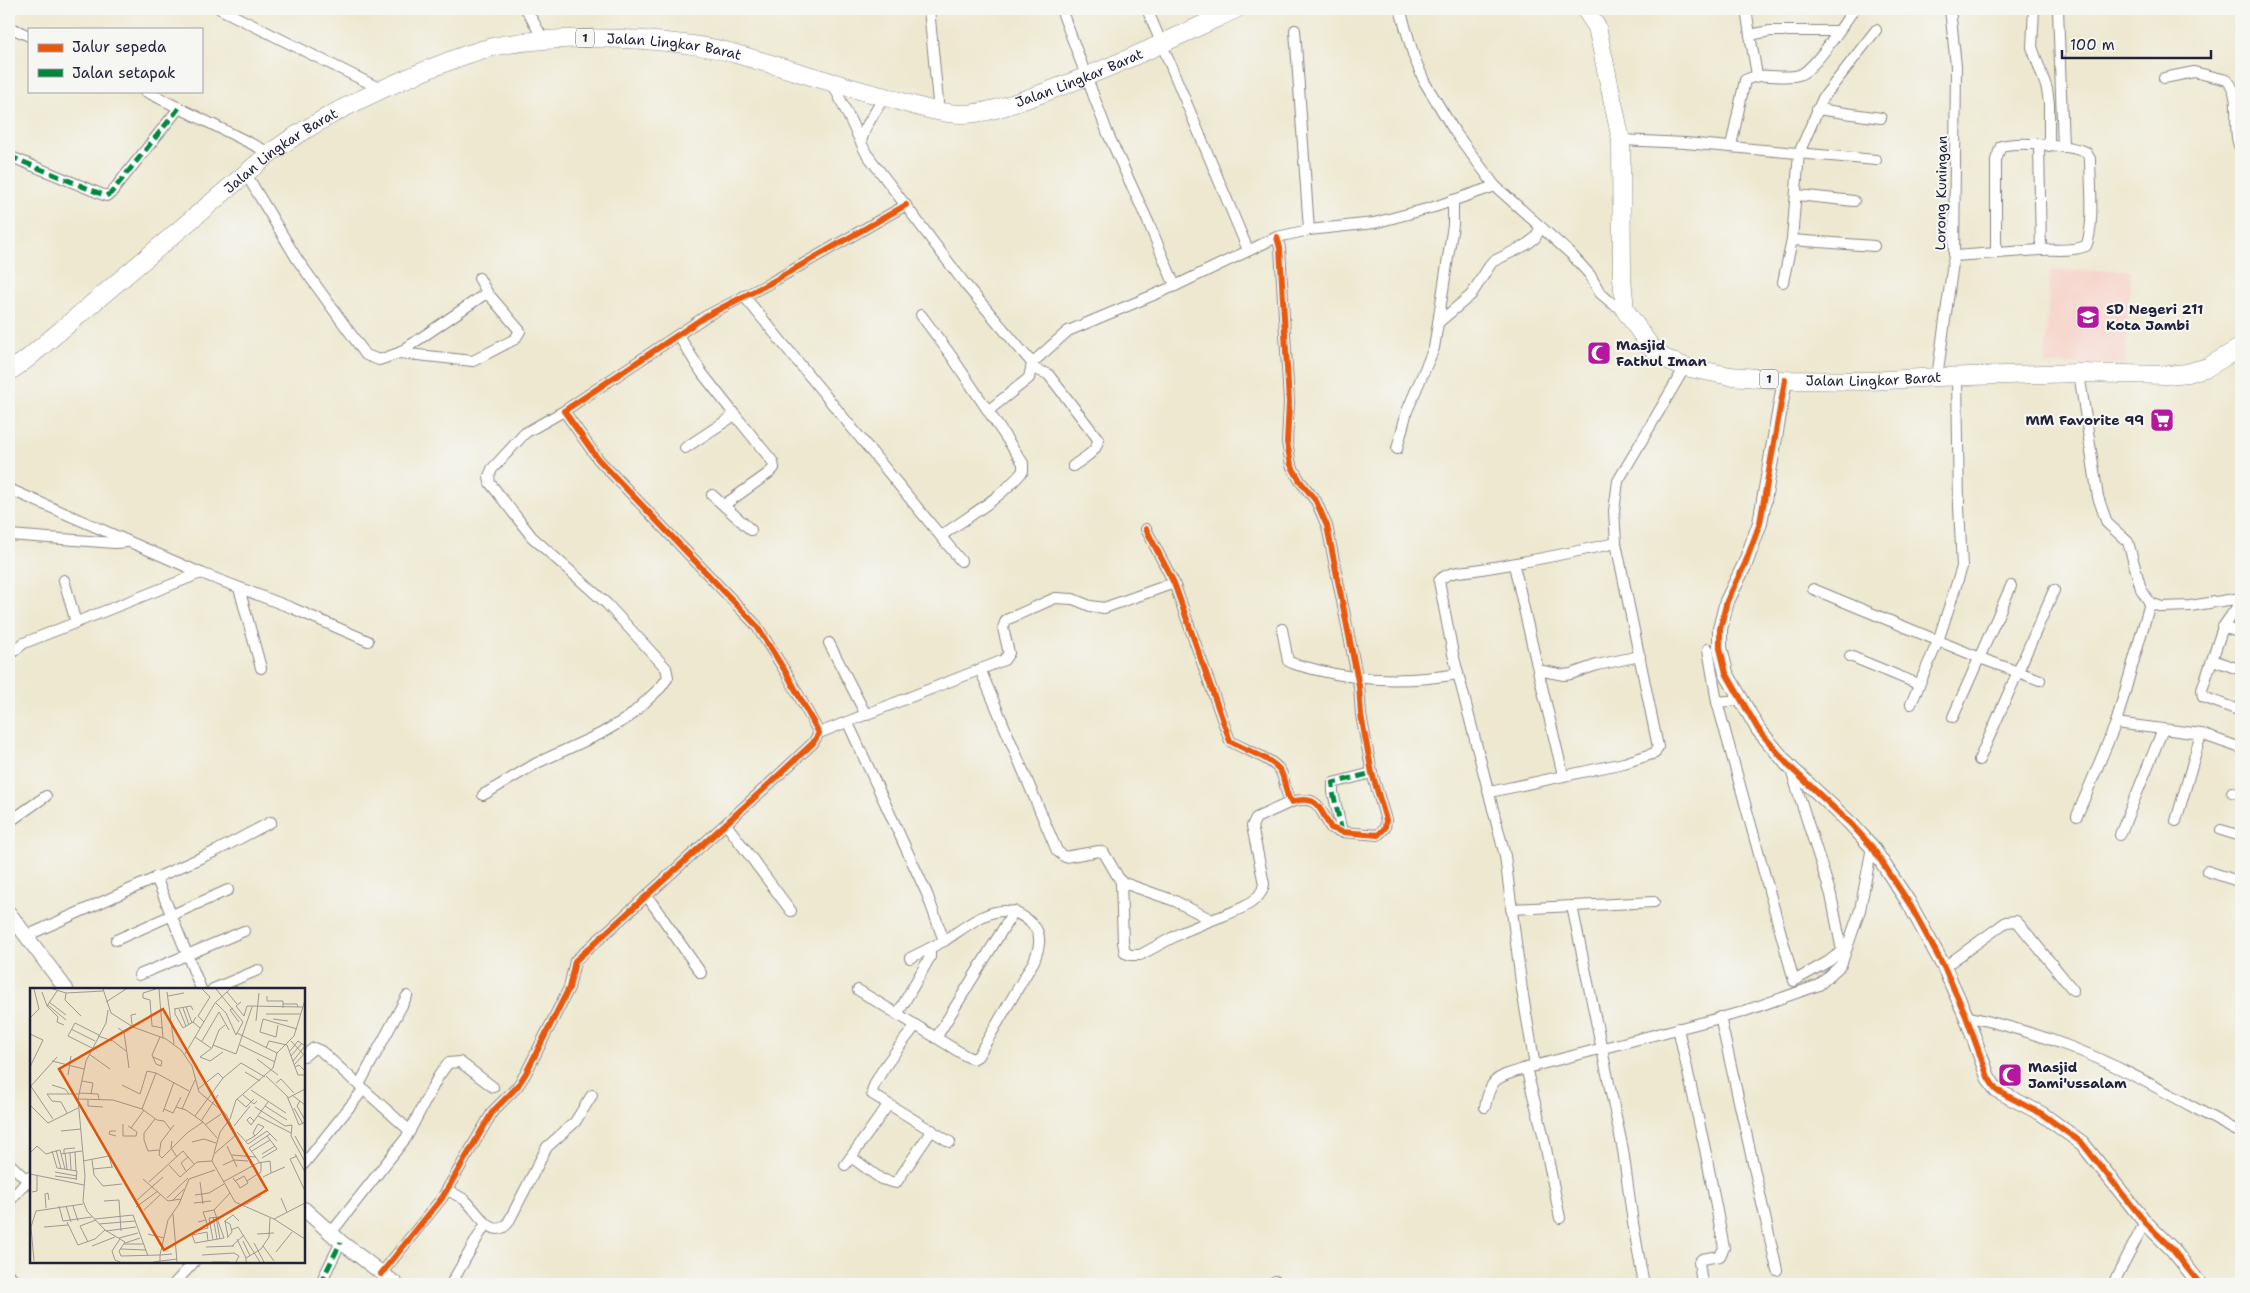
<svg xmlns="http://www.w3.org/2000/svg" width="2250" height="1293" font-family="'Shantell Sans',sans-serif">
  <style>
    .built { fill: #f7d1c8 }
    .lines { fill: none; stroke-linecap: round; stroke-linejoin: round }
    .street-casing { stroke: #888585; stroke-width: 12 }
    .secondary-casing { stroke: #888585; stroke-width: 16 }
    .highway-casing { stroke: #888585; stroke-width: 19 }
    .street { stroke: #fff; stroke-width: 10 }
    .secondary { stroke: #fff; stroke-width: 14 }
    .highway { stroke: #fff; stroke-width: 18 }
    .quiet { stroke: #00873e; stroke-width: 5; stroke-dasharray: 10 5; stroke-linecap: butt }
    .cycleway-casing { stroke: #f6f6f2; stroke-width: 9 }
    .cycleway { stroke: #e8590c; stroke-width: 6 }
    .labels { text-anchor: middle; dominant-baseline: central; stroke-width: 4.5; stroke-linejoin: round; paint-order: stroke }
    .shield { fill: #f6f6f2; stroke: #626272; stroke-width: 1 }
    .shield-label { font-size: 12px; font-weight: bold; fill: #22223b }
    .street-label { font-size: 14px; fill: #22223b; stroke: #f6f6f2 }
    .poi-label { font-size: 14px; font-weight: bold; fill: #22223b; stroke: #f6f6f2; text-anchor: start }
    .inset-road { fill: none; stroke: #9c9994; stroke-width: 1 }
    .view { fill: #de560e; fill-opacity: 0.15; stroke: #de560e; stroke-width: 2.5 }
    .inset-edge { fill: none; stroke: #22223b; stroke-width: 2.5 }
  </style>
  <rect width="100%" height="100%" fill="#f6f6f2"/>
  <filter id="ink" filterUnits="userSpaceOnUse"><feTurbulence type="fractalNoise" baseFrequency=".02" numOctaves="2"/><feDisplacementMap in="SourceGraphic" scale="10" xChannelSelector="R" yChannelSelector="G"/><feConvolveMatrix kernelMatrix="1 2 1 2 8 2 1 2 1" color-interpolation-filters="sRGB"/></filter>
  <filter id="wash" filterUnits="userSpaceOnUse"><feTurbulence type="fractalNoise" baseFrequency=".0096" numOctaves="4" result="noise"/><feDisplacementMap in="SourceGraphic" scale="20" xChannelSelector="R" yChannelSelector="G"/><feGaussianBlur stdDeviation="1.12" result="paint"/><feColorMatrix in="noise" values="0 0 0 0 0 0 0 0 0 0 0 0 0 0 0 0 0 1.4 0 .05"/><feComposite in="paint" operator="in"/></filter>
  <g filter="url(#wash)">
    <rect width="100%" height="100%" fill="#ede8cf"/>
    <polygon class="built" points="2131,270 2125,363 2045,365 2050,271"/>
  </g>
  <g filter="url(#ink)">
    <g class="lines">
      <g class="street-casing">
        <g id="street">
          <polyline points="220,9 381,89"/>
          <polyline points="526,9 544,40"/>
          <polyline points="929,9 939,112"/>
          <polyline points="1061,9 1108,134 1150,226 1175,286"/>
          <polyline points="1147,9 1248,250"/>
          <polyline points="1400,9 1414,57 1425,83 1455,132 1495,186 1571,254 1590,275 1600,293 1613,304 1625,310"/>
          <polyline points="1746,9 1750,35"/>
          <polyline points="2034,9 2032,47 2047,89 2049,104 2049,146"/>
          <polyline points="2058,9 2063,147"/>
          <polyline points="9,27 29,36"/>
          <polyline points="1295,30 1309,230"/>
          <polyline points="1757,75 1750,35 1770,31 1839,31"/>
          <path d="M2164,78L2194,72L2227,80C2244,98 2230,130 2241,150"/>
          <polyline points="833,84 866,153 965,284 1032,363 1029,378 989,410"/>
          <polyline points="145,91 270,153"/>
          <polyline points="1817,109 1881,118"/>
          <polyline points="1621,140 1685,143 1876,160"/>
          <polyline points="861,141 866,127 884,97"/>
          <path d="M1731,146L1745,80C1763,71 1781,80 1799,75C1815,70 1844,23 1854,9"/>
          <polyline points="2039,146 2041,250"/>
          <polyline points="9,156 106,196 111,193 179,108"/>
          <polyline points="246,174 297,259 366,355 379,360 399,353 473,361 515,339 520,331 491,297 485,294 399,353"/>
          <polyline points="1797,195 1854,201"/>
          <polyline points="1792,240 1874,246"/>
          <path d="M1954,256C1983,254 2011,252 2040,250C2055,249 2071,252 2086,246C2095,227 2090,181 2090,159L2086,152C2069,145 2018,141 2001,146L1996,160V253"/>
          <polyline points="479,278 488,294"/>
          <polyline points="1783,282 1792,240 1799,153 1823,98 1876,30"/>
          <polyline points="744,296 961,561"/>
          <path d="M921,315L950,354L1023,463V471C1001,498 969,516 941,536"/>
          <polyline points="1438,323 1453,225 1453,200"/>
          <polyline points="678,335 702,373 735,415 685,448"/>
          <polyline points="1032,363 1068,331 1175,286 1277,237 1309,230 1374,223 1434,207 1495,186"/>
          <path d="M1032,368L1048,374L1098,439C1098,452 1083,458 1073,466"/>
          <polyline points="2079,373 2098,497 2107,523 2128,542 2141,589 2150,603 2162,607 2190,606 2241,598"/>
          <polyline points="1937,377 1954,256 1956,66 1950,9"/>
          <polyline points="1397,449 1407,411 1434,348 1438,323 1471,295 1492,262 1526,245 1535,238 1541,227"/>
          <polyline points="9,489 201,573 292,608 368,641"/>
          <polyline points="712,495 751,530"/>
          <polyline points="724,505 769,473 774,468 773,462 735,415"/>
          <path d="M1146,529L1174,583L1230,741C1244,750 1273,758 1281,772C1286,782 1284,791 1291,802C1319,794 1319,809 1331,828L1342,832L1378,835L1385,828L1386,820L1372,773L1361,715L1359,686L1327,526L1316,501L1300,481L1291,465L1287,442L1289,402L1280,248L1277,237"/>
          <polyline points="9,535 115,543 128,542"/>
          <polyline points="1514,565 1538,670 1564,675 1571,674 1597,665 1640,656"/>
          <polyline points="64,580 76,623"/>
          <polyline points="239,588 261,668"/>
          <polyline points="1813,589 1980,658 2040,680"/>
          <polyline points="2241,601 2223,627 2202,690 2203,697 2241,711"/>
          <polyline points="2150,603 2116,723 2201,734 2176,821"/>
          <polyline points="2223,627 2241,633"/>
          <path d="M1282,629L1288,661C1296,666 1308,667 1317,670C1364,682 1411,682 1458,674"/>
          <polyline points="829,643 866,715"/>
          <polyline points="1708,649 1717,702 1794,981 1829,961 1842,951 1831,895 1790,767"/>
          <polyline points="9,655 24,643 201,573"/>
          <polyline points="1850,656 1918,684"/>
          <polyline points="2213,660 2241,670"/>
          <path d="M980,669L1057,851L1065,857L1099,851L1104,853L1121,882L1175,901L1212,920C1229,913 1261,905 1264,884L1252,826L1256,818L1291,802"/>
          <polyline points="1538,670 1563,775"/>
          <polyline points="1717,702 1740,700"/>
          <polyline points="1911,704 1938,641 1962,567 1959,507 1957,376"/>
          <polyline points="1953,717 2011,586"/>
          <polyline points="848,723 927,894 944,941 910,958"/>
          <polyline points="819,733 1004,660 1009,653 1003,628 1006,620 1055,598 1073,599 1090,606 1104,608 1174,583"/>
          <polyline points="2201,734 2241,748"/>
          <polyline points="1979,760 2054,590"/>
          <polyline points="1490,792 1624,763 1655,753 1658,747 1616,543 1614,511 1618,481 1685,367"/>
          <polyline points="2232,792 2241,794"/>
          <polyline points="483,795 537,763 600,734 629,717 661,687 668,677 666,668 607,604 532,537 490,483 489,476 492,469 525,433 564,411"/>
          <polyline points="2077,816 2116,723"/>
          <polyline points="9,822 46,796"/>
          <polyline points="726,824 791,911"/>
          <polyline points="2221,830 2241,836"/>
          <polyline points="1342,832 1333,792 1333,783 1372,773"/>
          <polyline points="2120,835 2163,729"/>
          <polyline points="2207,871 2241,882"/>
          <polyline points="156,877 201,989"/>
          <polyline points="1121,882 1123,942 1125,953 1131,955 1140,955 1183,932 1212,920"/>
          <polyline points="647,896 701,973"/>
          <polyline points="1572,906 1623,1150 1633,1223 1643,1280"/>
          <polyline points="1511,909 1654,902"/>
          <polyline points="26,936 216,851 271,822"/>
          <polyline points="116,940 228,890"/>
          <polyline points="1944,967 2006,922 2016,921 2020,925 2073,990"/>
          <polyline points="139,975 244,931"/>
          <polyline points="213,989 258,970"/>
          <path d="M858,990L966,1056L973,1059L978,1056L1034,961C1039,949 1043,935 1033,925C1003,893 972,923 944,941"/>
          <polyline points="897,1015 926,964 930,957 930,948"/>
          <path d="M1966,1016C2001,1024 2034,1033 2068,1046C2128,1069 2184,1103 2241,1133"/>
          <polyline points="1720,1017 1777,1270"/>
          <path d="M915,1026C905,1040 872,1079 872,1094L950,1142"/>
          <polyline points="1678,1028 1705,1149 1724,1248 1720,1256 1702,1259 1699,1262 1702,1284"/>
          <polyline points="936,1038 1014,911"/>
          <polyline points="304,1056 314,1048 321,1051 410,1131"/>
          <path d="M1535,1066L1522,990L1505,856L1453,654L1439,581C1447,571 1463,572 1475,570C1523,563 1569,553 1616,543"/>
          <polyline points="1526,1068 1543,1134 1560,1218"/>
          <polyline points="359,1085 407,996"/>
          <polyline points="888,1105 851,1157 881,1179 896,1183 932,1130"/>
          <path d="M1485,1107C1491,1075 1498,1078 1526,1068L1739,1013L1819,985L1841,965L1860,910L1872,847"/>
          <polyline points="9,1163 31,1184"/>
          <polyline points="304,1164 363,1090"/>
          <polyline points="845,1165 851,1157"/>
          <path d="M447,1190C453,1193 459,1196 465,1200C476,1209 492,1242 508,1223L547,1147L575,1122L592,1095"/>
          <polyline points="9,1202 31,1176"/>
          <polyline points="331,1233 406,1138 438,1077 448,1063 460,1062 493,1087"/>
          <polyline points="381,1274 442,1198 493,1111 517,1087 526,1073 569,988 575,961 766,787 813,743 819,733 787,674 756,625 598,459 564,411 706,316 770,283 906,205"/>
          <polyline points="9,1275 20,1284"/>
          <polyline points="1275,1281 1282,1284"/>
          <polyline points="174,1284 194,1262"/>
          <polyline points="320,1284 341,1242"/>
          <polyline points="451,1284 486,1223"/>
          <polyline points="2113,1284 2145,1222"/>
        </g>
      </g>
      <g class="secondary-casing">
        <g id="secondary">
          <polyline points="1785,380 1760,523 1745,564 1727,601 1720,629 1720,648 1726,673 1758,729 1789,766 1851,824 1872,847 1909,903 1944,967 1966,1016 1988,1077 1996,1090 2042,1114 2082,1143 2145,1222 2172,1249 2200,1284"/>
          <polyline points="9,913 66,989"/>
          <polyline points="304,1209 341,1242 396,1284"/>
        </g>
      </g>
      <g class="highway-casing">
        <g id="highway">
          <path id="s1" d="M1585,9L1597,27L1621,140L1622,278L1625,310L1650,346L1664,358L1685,367L1730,376L1785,380L1870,381L1937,377L2079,373L2167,375L2187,373L2208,367L2241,347"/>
          <path id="s2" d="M9,372L27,359L270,153C319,118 369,94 424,71C449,61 475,50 502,45C549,37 597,37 645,40C676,43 706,45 736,54C787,68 837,85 889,98C913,105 938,114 964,114C992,113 1017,102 1043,93C1110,69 1172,39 1236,9"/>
        </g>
      </g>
      <use href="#street" class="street"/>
      <use href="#secondary" class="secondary"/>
      <use href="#highway" class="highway"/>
      <g class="quiet">
        <polyline points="9,156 106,196 111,193 179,108"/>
        <polyline points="1342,832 1333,792 1333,783 1372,773"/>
        <polyline points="320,1284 341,1242"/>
      </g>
      <g class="cycleway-casing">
        <g id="cycleway">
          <polyline points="1785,380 1760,523 1745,564 1727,601 1720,629 1720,648 1726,673 1758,729 1789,766 1851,824 1872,847 1909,903 1944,967 1966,1016 1988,1077 1996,1090 2042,1114 2082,1143 2145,1222 2172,1249 2200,1284"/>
          <path d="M1146,529L1174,583L1230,741C1244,750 1273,758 1281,772C1286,782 1284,791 1291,802C1319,794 1319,809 1331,828L1342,832L1378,835L1385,828L1386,820L1372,773L1361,715L1359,686L1327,526L1316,501L1300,481L1291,465L1287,442L1289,402L1280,248L1277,237"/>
          <polyline points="381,1274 442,1198 493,1111 517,1087 526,1073 569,988 575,961 766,787 813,743 819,733 787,674 756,625 598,459 564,411 706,316 770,283 906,205"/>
        </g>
      </g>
      <use href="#cycleway" class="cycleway"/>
    </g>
  </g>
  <defs>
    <g id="school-square" transform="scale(1.25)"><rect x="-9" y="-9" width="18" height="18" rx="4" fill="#b5179e" stroke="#f6f6f2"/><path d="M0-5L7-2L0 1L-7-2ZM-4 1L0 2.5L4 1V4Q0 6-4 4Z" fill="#fff"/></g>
    <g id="mosque-square" transform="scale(1.25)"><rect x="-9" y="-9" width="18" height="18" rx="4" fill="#b5179e" stroke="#f6f6f2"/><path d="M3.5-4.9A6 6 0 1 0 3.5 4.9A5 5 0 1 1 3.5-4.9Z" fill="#fff"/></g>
    <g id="supermarket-square" transform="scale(1.25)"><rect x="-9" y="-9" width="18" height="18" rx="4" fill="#b5179e" stroke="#f6f6f2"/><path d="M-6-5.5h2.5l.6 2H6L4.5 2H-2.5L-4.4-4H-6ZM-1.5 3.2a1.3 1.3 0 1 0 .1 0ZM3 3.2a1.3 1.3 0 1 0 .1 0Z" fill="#fff"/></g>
  </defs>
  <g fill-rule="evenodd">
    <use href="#school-square" x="2088" y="317"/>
    <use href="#mosque-square" x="1599" y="353"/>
    <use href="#supermarket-square" x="2162" y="420"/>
    <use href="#mosque-square" x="2010" y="1075"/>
  </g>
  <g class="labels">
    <g class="shield">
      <rect x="576" y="28.5" width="18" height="19" rx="4"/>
      <rect x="1760" y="369.5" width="18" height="19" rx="4"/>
    </g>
    <g class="shield-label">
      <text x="585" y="38">1</text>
      <text x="1769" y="379">1</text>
    </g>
    <g class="street-label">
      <text stroke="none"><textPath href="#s2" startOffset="771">Jalan Lingkar Barat</textPath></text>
      <text stroke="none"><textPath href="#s2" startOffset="1191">Jalan Lingkar Barat</textPath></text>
      <text stroke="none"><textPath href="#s2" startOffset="351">Jalan Lingkar Barat</textPath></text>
      <text transform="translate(1941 193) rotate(-89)">Lorong Kuningan</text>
      <text stroke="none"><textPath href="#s1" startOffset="582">Jalan Lingkar Barat</textPath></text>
    </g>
    <g class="poi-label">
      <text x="2106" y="309">SD Negeri 211<tspan x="2106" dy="16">Kota Jambi</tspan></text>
      <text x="1616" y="345">Masjid<tspan x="1616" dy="16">Fathul Iman</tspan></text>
      <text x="2144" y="420" text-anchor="end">MM Favorite 99</text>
      <text x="2028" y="1067">Masjid<tspan x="2028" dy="16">Jami'ussalam</tspan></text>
    </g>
  </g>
  <g transform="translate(30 988)">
    <rect width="275" height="275" fill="#ede8cf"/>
    <path class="inset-road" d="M23,1L36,5L73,3M73,1L81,25L103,39L136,51L151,62L162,78L169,104L196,126L206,147L184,166L182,173L205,214L244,231L275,251M126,1L113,5V10L120,12L122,38L133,40M129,1L133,50M172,1L180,9L168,28L174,34M12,4L17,18L27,3M137,4L144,56M197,4L207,16M36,5L35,12L51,28M138,8L154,5M237,8V13H253V20M19,14L36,27M76,14L96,1M211,14L206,18L214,28M186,15L196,25L206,47L213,34L186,1M253,16H267L268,19M18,17L36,32M17,18L28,29L27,34L34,37M156,19L162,35M153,20L159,37M203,20L200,22L209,34M144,21L161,18L163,22M145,21V26L153,40L163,34M149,21L156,38M78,22L76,35L56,73L48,111L55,188L53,213L57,223L75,242L95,254L89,263L91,268L130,267L138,232L149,216L159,191L185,182M236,26H270M214,28L217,18L273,19M166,29L163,34L170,40M0,30L9,21L4,1M243,31L258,33M226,33L229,5M102,37L101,27L106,26M248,37L246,49L230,44L233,31L267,41M88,40L94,44L99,80M41,41L65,53M207,45L247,65M0,46L13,52L0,79M68,48L83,53L96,63M165,49L181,60M172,53L189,24L199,42M261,53L275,68M183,57L206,66L222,19M210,57L245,74M62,60L38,48L45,35L69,47M236,60L239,53L257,57L265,79L269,77L275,83M260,63L268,53L275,58M193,64L180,73L170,69L182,60L189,42L195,37M59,66L80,81M155,66L185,15L200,1M261,68L272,55M123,69L132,73L131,78L126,76L122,67L130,49M227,71L248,87M22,73L54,81M263,73L275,58M264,77L275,65M265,79L268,87H275M215,84L230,93M38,87L41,68M236,88L257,108L269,137L275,134M52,93L63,95L61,106M246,95L251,91L264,105M0,97L23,131M22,97L35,101L39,106M92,97L110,106L117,83L126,85M1,98L27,69M168,101L188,85L193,90M221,102L256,125M49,105L68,106L69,111M213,107L224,116L227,113M262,107L275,117M258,110L275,101M48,111L83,112L112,121L126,85L159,103M207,111L216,119L224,111M58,112V118L73,119M270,113L267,118L275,132M0,117L18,135L48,120M235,118L257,132M146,119L156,122L173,134L187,150M225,119L255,138L262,137L261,148L275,174M264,120L273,136M112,121L127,132L134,133L141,142M134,121L143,125L151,109M152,121L165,92M133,124L144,94M37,125L31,114L22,113L17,106H49M165,128L193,90L211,75L235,89M228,128L261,145M125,131L114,145V152L118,163L129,162M200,131L206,112L243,80L247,65L264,48L275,12M171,133L188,107M224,133L220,129L217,132L221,137L238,114M93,136V148H106L107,144L101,140M175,137L191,126M98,138L101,140L114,122M204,138L220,118M31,143L51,141M86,143H80L79,146L86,148M207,144L218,156L237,143L240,146M265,148L275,166M142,153L141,160L147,169M216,153L225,148L234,139L228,136L223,145L225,148M162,154L174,151L186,155M197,158L207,179M219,160L240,146L247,153M219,160L230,175M26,162L31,181M22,163L27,180L47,183L46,192M222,163L240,152M45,164L46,183M0,165L7,158L16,166L30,162L35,181M34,165V161L45,160M35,165L37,181M40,165L41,182M184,165L190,144L200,131M31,166L52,163M232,166L245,158M265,166L275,184M129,167L132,170L157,145L173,134M129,167L131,154L144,137M202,167L226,169M267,168L260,171L275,203M232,170L247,161L237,148M62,172L64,187L73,198L92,196M53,173L79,168L82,179M139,177L150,189L167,174L182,173M193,177L204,172L218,173M63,181L83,179M156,183L151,175L158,169M25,184L47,188M241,185L255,179M0,186L54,197M25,188L47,191M203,190L205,193L208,196L210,200L218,195L214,188L205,193M113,191L138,213L151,211M217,193L231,184V174M119,194L153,163L164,176M170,194L173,216M193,194L228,175L240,173L241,185L233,189M2,204L7,203V188M165,207L179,205L194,196M137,210L158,190M251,210L257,224M107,212L133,189M74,213L89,212L91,243M142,213L154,201M164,215L181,213M29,218L33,233L62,229M36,218L41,234M43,218L48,233M213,218L231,208M106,219L128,203M16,220L15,206L18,205L19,212M114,222L131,206M143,226L147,274M183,229L187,251M186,229L190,251M65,231L103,227L118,268M244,231L275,215M194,233L200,236L202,244L197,250M37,234L48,257L65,251L75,242M168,234L176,232L173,224L184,222M69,236L105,233M14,239L38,237M201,242L208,239L230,274M76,243L106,239M165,243L178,240L176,232M118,246L134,250M227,246L244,245M198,249L195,233L203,227L209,233M89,250L108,245M90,251L82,263L85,272L90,274M207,251L216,270M183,252L179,230L189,229M178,253L177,244L162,247L165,255L194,250L184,222L200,205M213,253L220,268M58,254L50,238L66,232M95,255L110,250M224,255L234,274M94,256H113M62,258L85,249M202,258L214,247M233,258L244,273M176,259L204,258M90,261L116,262M246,264L262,244M172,267L204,265L209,268L206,274M4,273L1,239L6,223L53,216M130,273V267L142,266M123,274L147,271M182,274H200M216,274V270L231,261L239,249L240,230"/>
    <path class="view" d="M133,21L237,202L134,262L29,81Z"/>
    <rect width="275" height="275" class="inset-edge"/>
  </g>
  <rect width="2250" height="1293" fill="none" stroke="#f6f6f2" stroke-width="30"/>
  <rect x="28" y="28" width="175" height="65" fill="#f6f6f2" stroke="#a1a1a9"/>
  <rect x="38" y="44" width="25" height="8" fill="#e8590c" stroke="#a1a1a9"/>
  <text x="72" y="52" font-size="15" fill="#22223b">Jalur sepeda</text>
  <rect x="38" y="69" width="25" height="8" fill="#00873e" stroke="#a1a1a9"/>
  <text x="72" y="78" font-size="15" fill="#22223b">Jalan setapak</text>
  <path d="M2062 50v8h149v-8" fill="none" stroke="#22223b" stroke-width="2.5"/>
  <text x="2070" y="50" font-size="15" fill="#22223b" stroke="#f6f6f2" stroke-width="4" paint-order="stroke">100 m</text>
</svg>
